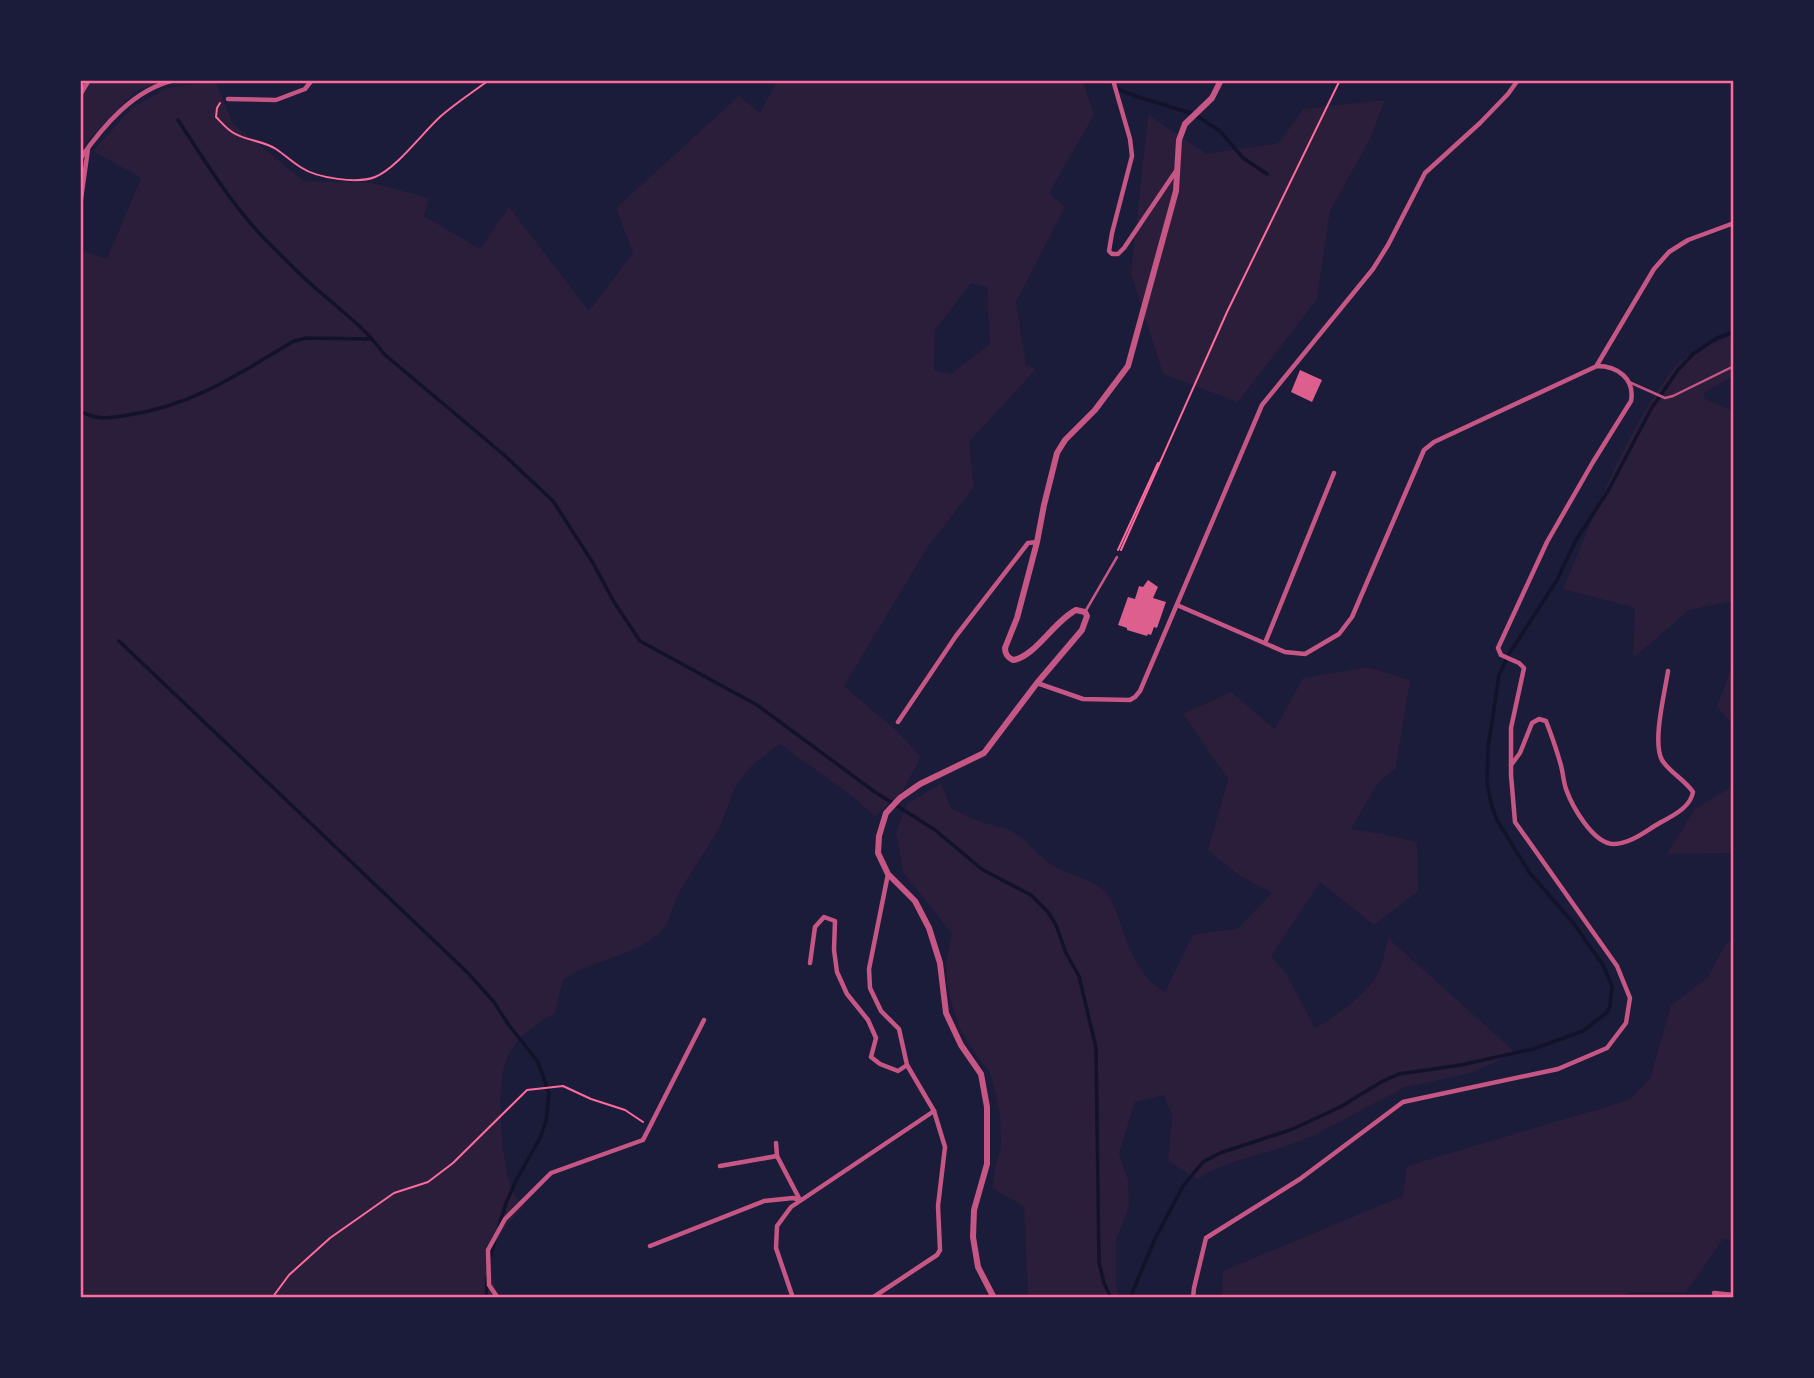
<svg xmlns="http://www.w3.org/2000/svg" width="1814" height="1378" font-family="'Work Sans',sans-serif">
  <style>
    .green { fill: #2a1e3b; fill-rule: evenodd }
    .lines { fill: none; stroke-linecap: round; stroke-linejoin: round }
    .stream { stroke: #12122b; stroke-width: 3.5 }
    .building { fill: #dd5f8e }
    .path { stroke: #ff6b9d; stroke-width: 2 }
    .service { stroke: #c65784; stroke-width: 2.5 }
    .minor { stroke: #c65784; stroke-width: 4.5 }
    .tertiary { stroke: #c65784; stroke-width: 6 }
    .neatline { fill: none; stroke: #ff6b9d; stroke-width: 2.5 }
  </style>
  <rect width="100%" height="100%" fill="#1b1b3a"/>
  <g class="green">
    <polygon points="81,81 163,81 134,92 85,144 81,164"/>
    <path d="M215,81L233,124L304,181L372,183L429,198L424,216L480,249L509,207L589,311L633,253L616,208L739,96L760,113L777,81H1083L1094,115L1049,193L1065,207L1016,302L1026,365L1036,369L969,442L974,487L927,548L844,686L897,731L921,757L902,792L875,816L849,794L780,744C763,756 743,770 734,790C728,803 725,817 718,830C705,853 688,875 676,899C671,909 671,920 663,929C634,959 595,957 563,980L555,1013C536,1024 519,1035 508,1056C495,1080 501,1169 514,1194C516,1198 522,1202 525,1205C506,1227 487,1240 492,1272C493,1282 495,1289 501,1297L81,1298V250L107,259L141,178L93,151L133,107L167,88ZM971,283L987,287L990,344L951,374L934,370L935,330Z"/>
    <polygon points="1385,100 1370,139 1330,211 1317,299 1238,402 1163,374 1131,274 1148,115 1207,154 1279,143 1303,109"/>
    <path d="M1733,335V376L1703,393L1705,399L1733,411V601L1689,610L1633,658L1635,608L1563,589C1591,524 1616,455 1655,395C1663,384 1670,370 1681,361C1696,349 1715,342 1733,335Z"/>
    <polygon points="1733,663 1734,724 1733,724 1717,707"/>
    <path d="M1367,667L1410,680L1396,768L1377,784L1351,829L1382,834L1417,842L1418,891L1374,925L1320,882L1271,956L1286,973L1315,1028C1334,1018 1367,994 1377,975C1383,963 1385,951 1388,938L1516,1053L1468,1074L1405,1087L1313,1136L1275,1150L1230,1163L1206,1173L1198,1180L1168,1161L1172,1116L1164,1095L1135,1102L1119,1153L1128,1180L1129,1206L1116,1240V1283L1119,1297H1028L1024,1206L992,1188L996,1164L1001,1148L1000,1113L990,1072L981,1062L960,1029L950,998L947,984L946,962L952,934L903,872L896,832L907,804L941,784L951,808C962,814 973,819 985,823C994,826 1004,827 1011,831C1030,840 1039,859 1057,868C1072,876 1093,879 1105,892C1115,903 1118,918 1123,931C1131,954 1143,980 1165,992L1193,934L1237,929L1272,893L1240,876L1208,850L1228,779L1183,714L1231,692L1275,729L1303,678Z"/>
    <polygon points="1733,786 1733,853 1667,854 1695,809"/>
    <polygon points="1733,940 1733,1240 1723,1239 1686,1292 1630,1292 1622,1298 1222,1297 1223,1271 1403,1196 1407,1166 1629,1100 1650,1079 1671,1005 1708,977 1725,945"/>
  </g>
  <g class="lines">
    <g class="stream">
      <polyline points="1109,80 1118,89 1132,95 1194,114 1220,131 1243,158 1267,174"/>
      <path d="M178,120C203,158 228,199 260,234C272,247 285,259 298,272C326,300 360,321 384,354L503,454L553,501L593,563L614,602L640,641L757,705L875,792L935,830L983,870L1031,895L1048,912L1056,925L1066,953L1079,976L1096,1048L1099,1262L1104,1283L1111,1298"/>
      <path d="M80,412C85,413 91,416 96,417C106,419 118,417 128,415C192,406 240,373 294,341L306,338L371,339"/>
      <polyline points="119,641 468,973 494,1002 508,1024 538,1062 549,1093 546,1121 540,1138 517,1179 506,1203 499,1226"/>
      <polyline points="490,1257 495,1240"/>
      <polyline points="486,1298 487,1278"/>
      <polyline points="1130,1298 1155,1239 1183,1186 1203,1162 1220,1153 1293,1129 1340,1107 1383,1081 1399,1074 1461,1065 1533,1049 1583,1031 1606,1013 1610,1007 1612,986 1603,965 1574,924 1529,872 1497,820 1492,807 1487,783 1488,748 1499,675 1509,654 1557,580 1576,540 1608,491 1651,409 1678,370 1693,354 1717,338 1734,332"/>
    </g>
  </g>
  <g class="building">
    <polygon points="1300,370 1322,380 1312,402 1291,392"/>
    <polygon points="1148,580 1158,587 1153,598 1166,602 1157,628 1154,627 1151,635 1148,634 1147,636 1127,630 1127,628 1118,625 1128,597 1135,599 1139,586 1143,587"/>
  </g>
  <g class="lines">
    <g class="path">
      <path d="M220,103L217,108L216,117C221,122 226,128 232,132C245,141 262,140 276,149C285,155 293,163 302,168C317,178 358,184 375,177C397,168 423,132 441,116C456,103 473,92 489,80"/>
      <polyline points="1118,550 1158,463"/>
      <polyline points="1121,550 1227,312 1340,80"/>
      <polyline points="272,1298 289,1275 330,1238 394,1193 428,1182 453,1163 527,1090 563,1086 591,1099 625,1110 643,1122"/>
    </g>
    <g class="service">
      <polyline points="1629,382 1665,398 1673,396 1734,366"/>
      <polyline points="1085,612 1117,557"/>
    </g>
    <g class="minor">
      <polyline points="262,80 277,80"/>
      <polyline points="1113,80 1130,139 1132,156 1112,233 1109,251 1112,254 1118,254 1124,248 1176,171"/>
      <polyline points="80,95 89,80"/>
      <polyline points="228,99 276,100 305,89 312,80"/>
      <path d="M80,159C103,126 134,89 175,80"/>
      <polyline points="80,206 88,149"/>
      <polyline points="1597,365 1654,269 1669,252 1688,240 1734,223"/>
      <path d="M1177,605L1285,652L1305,654L1339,634L1352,617L1424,450L1434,442L1597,366C1618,366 1635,379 1631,401L1593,462L1547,542L1498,648L1501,655L1519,663L1524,668L1511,728V775L1515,822L1617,966L1630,998L1626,1023L1607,1048L1558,1069L1403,1102L1300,1179L1206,1238L1194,1288L1193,1298"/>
      <polyline points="1265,643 1334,473"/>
      <polyline points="1037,683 1083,699 1130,700 1135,697 1140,691 1262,405 1373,269 1388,245 1425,173 1480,123 1508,94 1518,80"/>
      <polyline points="898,722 956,636 1028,543 1037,542"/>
      <path d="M1511,765L1520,753L1532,723L1539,719L1546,721C1551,734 1556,748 1560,762C1563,771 1563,780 1566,789C1572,806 1593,844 1614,844C1628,844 1642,834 1653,827C1667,818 1690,810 1693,792C1684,779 1669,772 1662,760C1652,742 1665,692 1668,671"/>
      <polyline points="810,963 815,927 824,917 835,921 834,950 837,972 847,994 868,1020 876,1038 871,1057 880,1064 898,1071 907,1065 899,1029 881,1011 870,988 869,969 888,874"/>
      <polyline points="776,1143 777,1156"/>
      <polyline points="720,1166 777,1156 800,1200"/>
      <polyline points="650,1246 764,1201 793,1198 800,1200"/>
      <polyline points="1714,1293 1734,1295"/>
      <polyline points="498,1298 489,1285 488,1250 505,1219 551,1173 643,1140 704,1020"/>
      <polyline points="793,1298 776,1248 777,1226 791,1207 934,1111 907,1065"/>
      <polyline points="872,1298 937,1255 940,1250 938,1206 945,1147 934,1111"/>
    </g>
    <path class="tertiary" d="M994,1298L978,1267L973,1237L974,1210L987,1164V1107L981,1074L961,1045L946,1013L940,963L929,928L915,901L888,874L878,853L879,836L886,813L900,798L920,784L984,753L1037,683L1082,630L1087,616L1085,612L1076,610C1054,621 1035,657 1013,660C1007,657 1005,654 1005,648L1017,618L1037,542L1044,505L1057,453L1065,440L1095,410L1128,366L1176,191L1179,140L1185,124L1212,98L1221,80"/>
  </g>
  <rect width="1814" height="1378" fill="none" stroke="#1b1b3a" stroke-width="164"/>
  <rect x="82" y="82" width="1650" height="1214" class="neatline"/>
</svg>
